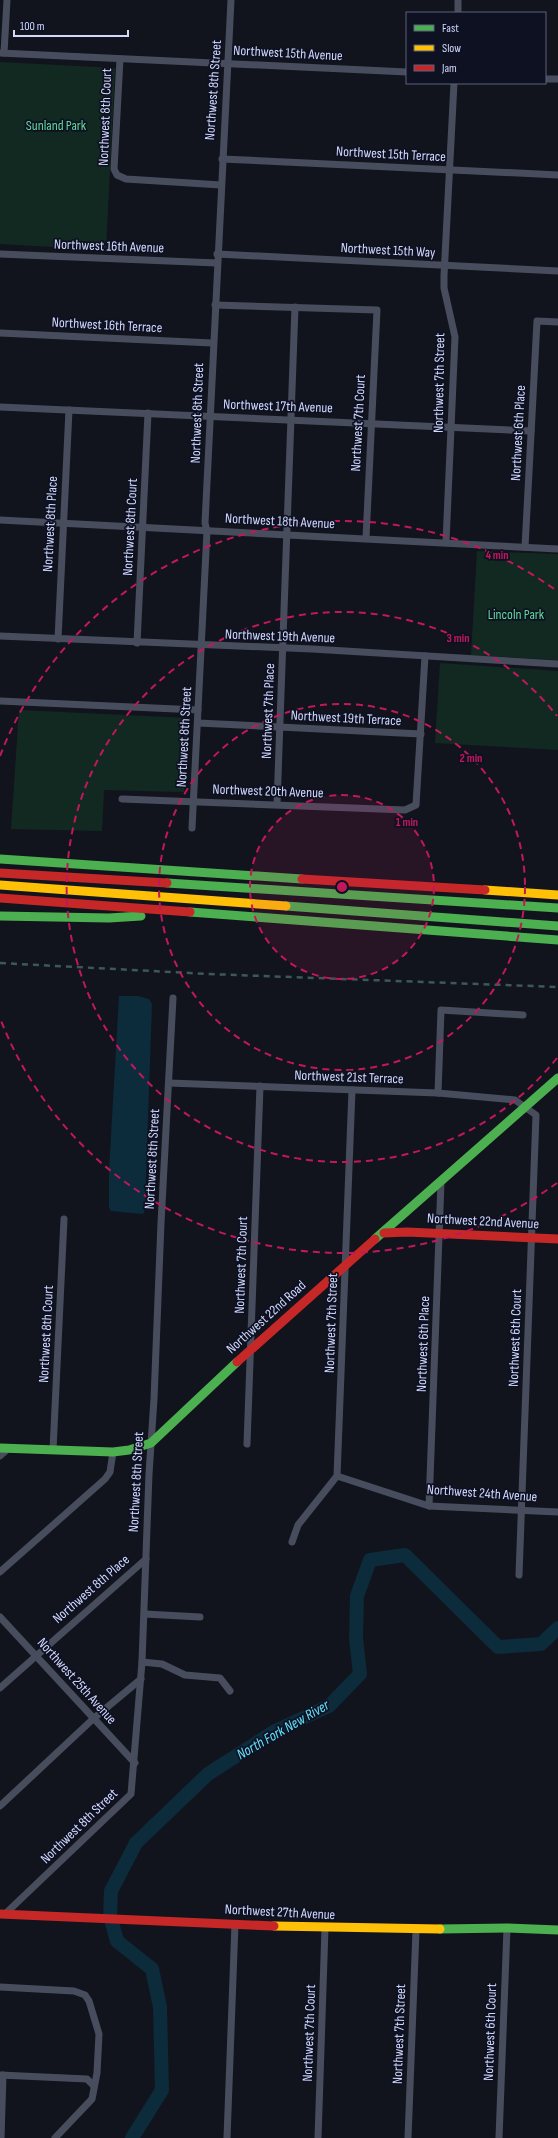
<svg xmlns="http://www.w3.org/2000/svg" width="558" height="2138" font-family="'Sofia Sans Condensed',sans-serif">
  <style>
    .green { fill: #122922 }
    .water { fill: #0c2b3b }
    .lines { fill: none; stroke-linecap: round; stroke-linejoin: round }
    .river { stroke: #0c2b3b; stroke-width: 14 }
    .street { stroke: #484d5e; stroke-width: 7 }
    .fast { stroke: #4caf50; stroke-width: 9 }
    .slow { stroke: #ffc107; stroke-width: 9 }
    .jam { stroke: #c62828; stroke-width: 9 }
    .rail { stroke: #3c575d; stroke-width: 2.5; stroke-dasharray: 6 5; stroke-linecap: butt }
    .ring { fill: none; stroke: #c2185b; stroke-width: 2; stroke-dasharray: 7 5 }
    .labels { text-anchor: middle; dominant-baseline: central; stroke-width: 3.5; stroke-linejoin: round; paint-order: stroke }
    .street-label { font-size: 14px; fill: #d1d9fd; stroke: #0e1122 }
    .park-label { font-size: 14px; fill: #60db98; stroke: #0e1122 }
    .water-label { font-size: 15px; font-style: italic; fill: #63e0fa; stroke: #0e1122 }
    .centre { fill: #c2185b; stroke: #0e1122; stroke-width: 2 }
    .ring-label { font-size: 12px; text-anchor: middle; font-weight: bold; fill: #c2185b; stroke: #0e1122; stroke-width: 3.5; stroke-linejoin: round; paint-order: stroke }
  </style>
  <rect width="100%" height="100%" fill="#12141d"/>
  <g class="green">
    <polygon points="0,62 115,68 106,250 0,244"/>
    <polygon points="477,551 558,554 558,660 471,655"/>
    <polygon points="440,663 558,671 558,750 435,743"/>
    <polygon points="19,710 189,718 184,792 104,790 102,831 11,829"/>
  </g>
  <polygon class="water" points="119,996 138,996 149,999 152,1004 145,1204 144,1213 142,1214 111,1211 109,1208 109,1171"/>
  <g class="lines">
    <polyline class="river" points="132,2138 162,2090 160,2007 152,1969 117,1941 110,1916 111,1891 136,1843 208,1774 275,1731 329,1706 360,1674 356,1638 357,1596 370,1560 405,1555 498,1647 541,1644 558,1628"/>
    <g class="street">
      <polyline points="458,13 458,0"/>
      <polyline points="0,53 407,72"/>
      <polyline points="4,53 7,0"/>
      <polyline points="120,59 114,169 117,175 126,179 221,185"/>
      <polyline points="545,79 558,79"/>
      <polyline points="222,159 558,175"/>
      <polyline points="0,254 217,263"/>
      <polyline points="217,254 558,271"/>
      <polyline points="215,305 377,310 366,538"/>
      <polyline points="0,333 212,343"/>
      <polyline points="0,407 531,431"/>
      <polyline points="0,520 558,549"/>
      <polyline points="446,542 455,337 444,288 444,276 454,83"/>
      <polyline points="525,547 537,321 558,322"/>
      <polyline points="0,636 312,649 558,664"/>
      <polyline points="58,639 69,410"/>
      <polyline points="137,643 148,413"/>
      <polyline points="0,701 198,710"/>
      <polyline points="198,723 421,734"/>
      <polyline points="122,799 405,810 416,805 425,656"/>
      <polyline points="277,804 295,307"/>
      <polyline points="192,828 207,531 205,523 231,0"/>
      <polyline points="169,1083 438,1093 515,1100 536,1115 519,1575"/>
      <polyline points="438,1093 441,1010 523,1015"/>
      <polyline points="247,1444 260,1086"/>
      <polyline points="53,1450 64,1219"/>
      <polyline points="0,1456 9,1448"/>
      <polyline points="337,1476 429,1506 558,1512"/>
      <polyline points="429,1506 441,1182"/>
      <polyline points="292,1542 298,1525 337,1476 352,1090"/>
      <polyline points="0,1572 105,1479 110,1472 113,1452"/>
      <polyline points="145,1614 200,1617"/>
      <polyline points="0,1617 135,1763"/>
      <polyline points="142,1662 162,1664 185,1675 220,1678 230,1691"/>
      <polyline points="0,1688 146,1559"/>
      <polyline points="0,1806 93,1719 141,1679"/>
      <polyline points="5,1914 131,1794 142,1662 149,1474 154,1399 161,1223 173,998"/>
      <polyline points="0,1987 74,1991 85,1995 89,2001 99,2034 97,2073 92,2099 55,2138"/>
      <polyline points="0,2075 87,2079 94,2086"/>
      <polyline points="1,2138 3,2075"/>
      <polyline points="227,2138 235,1924"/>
      <polyline points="318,2138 325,1928"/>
      <polyline points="408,2138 416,1930"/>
      <polyline points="499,2138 507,1928"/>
    </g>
    <g class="fast">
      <polyline points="0,859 302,879"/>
      <polyline points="167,883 558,908"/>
      <polyline points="286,906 558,926"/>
      <polyline points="190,912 558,940"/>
      <polyline points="0,916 109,918 141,916"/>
      <polyline points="375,1239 558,1078"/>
      <polyline points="0,1448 113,1452 129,1450 151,1443 237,1362"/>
      <polyline points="440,1929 507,1928 558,1930"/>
    </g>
    <g class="slow">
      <polyline points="0,885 286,906"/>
      <polyline points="485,890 558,895"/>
      <polyline points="274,1926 440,1929"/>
    </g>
    <g class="jam">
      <polyline points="0,873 167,883"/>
      <polyline points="302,879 485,890"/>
      <polyline points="0,898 190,912"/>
      <polyline points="384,1233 407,1232 558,1239"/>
      <polyline points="237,1362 375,1239"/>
      <polyline points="0,1914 274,1926"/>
    </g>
    <polyline class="rail" points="0,963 209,974 558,987"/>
  </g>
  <circle cx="342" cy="887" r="92" fill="#c2185b" fill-opacity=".12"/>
  <g class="ring">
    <circle cx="342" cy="887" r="92"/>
    <circle cx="342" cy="887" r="183"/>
    <path d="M557 1058A275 275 0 1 1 557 716"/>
    <path d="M557 1183A366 366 0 0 1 0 1018M0 756A366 366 0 0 1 557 591"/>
  </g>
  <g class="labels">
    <g class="street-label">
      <text transform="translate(288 53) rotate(3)">Northwest 15th Avenue</text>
      <text transform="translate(213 90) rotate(-86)">Northwest 8th Street</text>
      <text transform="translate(105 117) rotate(-88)">Northwest 8th Court</text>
      <text transform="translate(391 154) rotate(3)">Northwest 15th Terrace</text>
      <text transform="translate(109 246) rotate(2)">Northwest 16th Avenue</text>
      <text transform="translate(388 250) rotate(3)">Northwest 15th Way</text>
      <text transform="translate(107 325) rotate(3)">Northwest 16th Terrace</text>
      <text transform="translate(439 383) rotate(-89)">Northwest 7th Street</text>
      <text transform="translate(278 406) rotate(2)">Northwest 17th Avenue</text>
      <text transform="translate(197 413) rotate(-88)">Northwest 8th Street</text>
      <text transform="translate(358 423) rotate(-87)">Northwest 7th Court</text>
      <text transform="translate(518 433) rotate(-87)">Northwest 6th Place</text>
      <text transform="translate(280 521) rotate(3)">Northwest 18th Avenue</text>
      <text transform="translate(50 524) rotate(-87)">Northwest 8th Place</text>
      <text transform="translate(130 527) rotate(-87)">Northwest 8th Court</text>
      <text transform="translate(280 636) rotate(2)">Northwest 19th Avenue</text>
      <text transform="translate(268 711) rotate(-88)">Northwest 7th Place</text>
      <text transform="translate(346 718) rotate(3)">Northwest 19th Terrace</text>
      <text transform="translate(184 737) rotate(-87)">Northwest 8th Street</text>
      <text transform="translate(268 791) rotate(2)">Northwest 20th Avenue</text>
      <text transform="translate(349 1077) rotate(2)">Northwest 21st Terrace</text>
      <text transform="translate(152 1159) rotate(-87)">Northwest 8th Street</text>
      <text transform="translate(483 1221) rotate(3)">Northwest 22nd Avenue</text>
      <text transform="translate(241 1265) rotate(-88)">Northwest 7th Court</text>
      <text transform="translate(266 1317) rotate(-42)">Northwest 22nd Road</text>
      <text transform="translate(331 1323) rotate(-88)">Northwest 7th Street</text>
      <text transform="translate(46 1334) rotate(-87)">Northwest 8th Court</text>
      <text transform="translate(515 1338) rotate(-88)">Northwest 6th Court</text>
      <text transform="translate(423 1344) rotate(-88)">Northwest 6th Place</text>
      <text transform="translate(136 1482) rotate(-87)">Northwest 8th Street</text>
      <text transform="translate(482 1493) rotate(4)">Northwest 24th Avenue</text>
      <text transform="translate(91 1589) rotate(-41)">Northwest 8th Place</text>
      <text transform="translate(77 1681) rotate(48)">Northwest 25th Avenue</text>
      <text transform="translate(79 1826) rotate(-44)">Northwest 8th Street</text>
      <text transform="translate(280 1912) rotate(3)">Northwest 27th Avenue</text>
      <text transform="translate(490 2032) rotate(-88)">Northwest 6th Court</text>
      <text transform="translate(309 2033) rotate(-88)">Northwest 7th Court</text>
      <text transform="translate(399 2034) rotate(-88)">Northwest 7th Street</text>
    </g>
    <g class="park-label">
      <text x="56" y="125">Sunland Park</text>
      <text x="516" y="614">Lincoln Park</text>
    </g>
    <g class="water-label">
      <text transform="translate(283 1730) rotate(-30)">North Fork New River</text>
    </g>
  </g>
  <circle cx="342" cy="887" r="6" class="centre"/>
  <g class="ring-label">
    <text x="497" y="559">4 min</text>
    <text x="458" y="642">3 min</text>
    <text x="471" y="762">2 min</text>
    <text x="407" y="826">1 min</text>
  </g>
  <rect x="406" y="12" width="140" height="72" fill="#0e1122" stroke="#5c617a"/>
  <rect x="414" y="25" width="20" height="6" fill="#4caf50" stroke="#5c617a"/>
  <text x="442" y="32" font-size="12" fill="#d1d9fd">Fast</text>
  <rect x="414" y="45" width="20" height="6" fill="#ffc107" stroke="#5c617a"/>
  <text x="442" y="52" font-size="12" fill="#d1d9fd">Slow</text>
  <rect x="414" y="65" width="20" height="6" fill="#c62828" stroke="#5c617a"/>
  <text x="442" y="72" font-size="12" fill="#d1d9fd">Jam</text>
  <path d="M14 30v6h114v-6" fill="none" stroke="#d1d9fd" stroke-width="2"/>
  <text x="20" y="30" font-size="12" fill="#d1d9fd" stroke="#0e1122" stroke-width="3" paint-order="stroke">100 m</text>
</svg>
